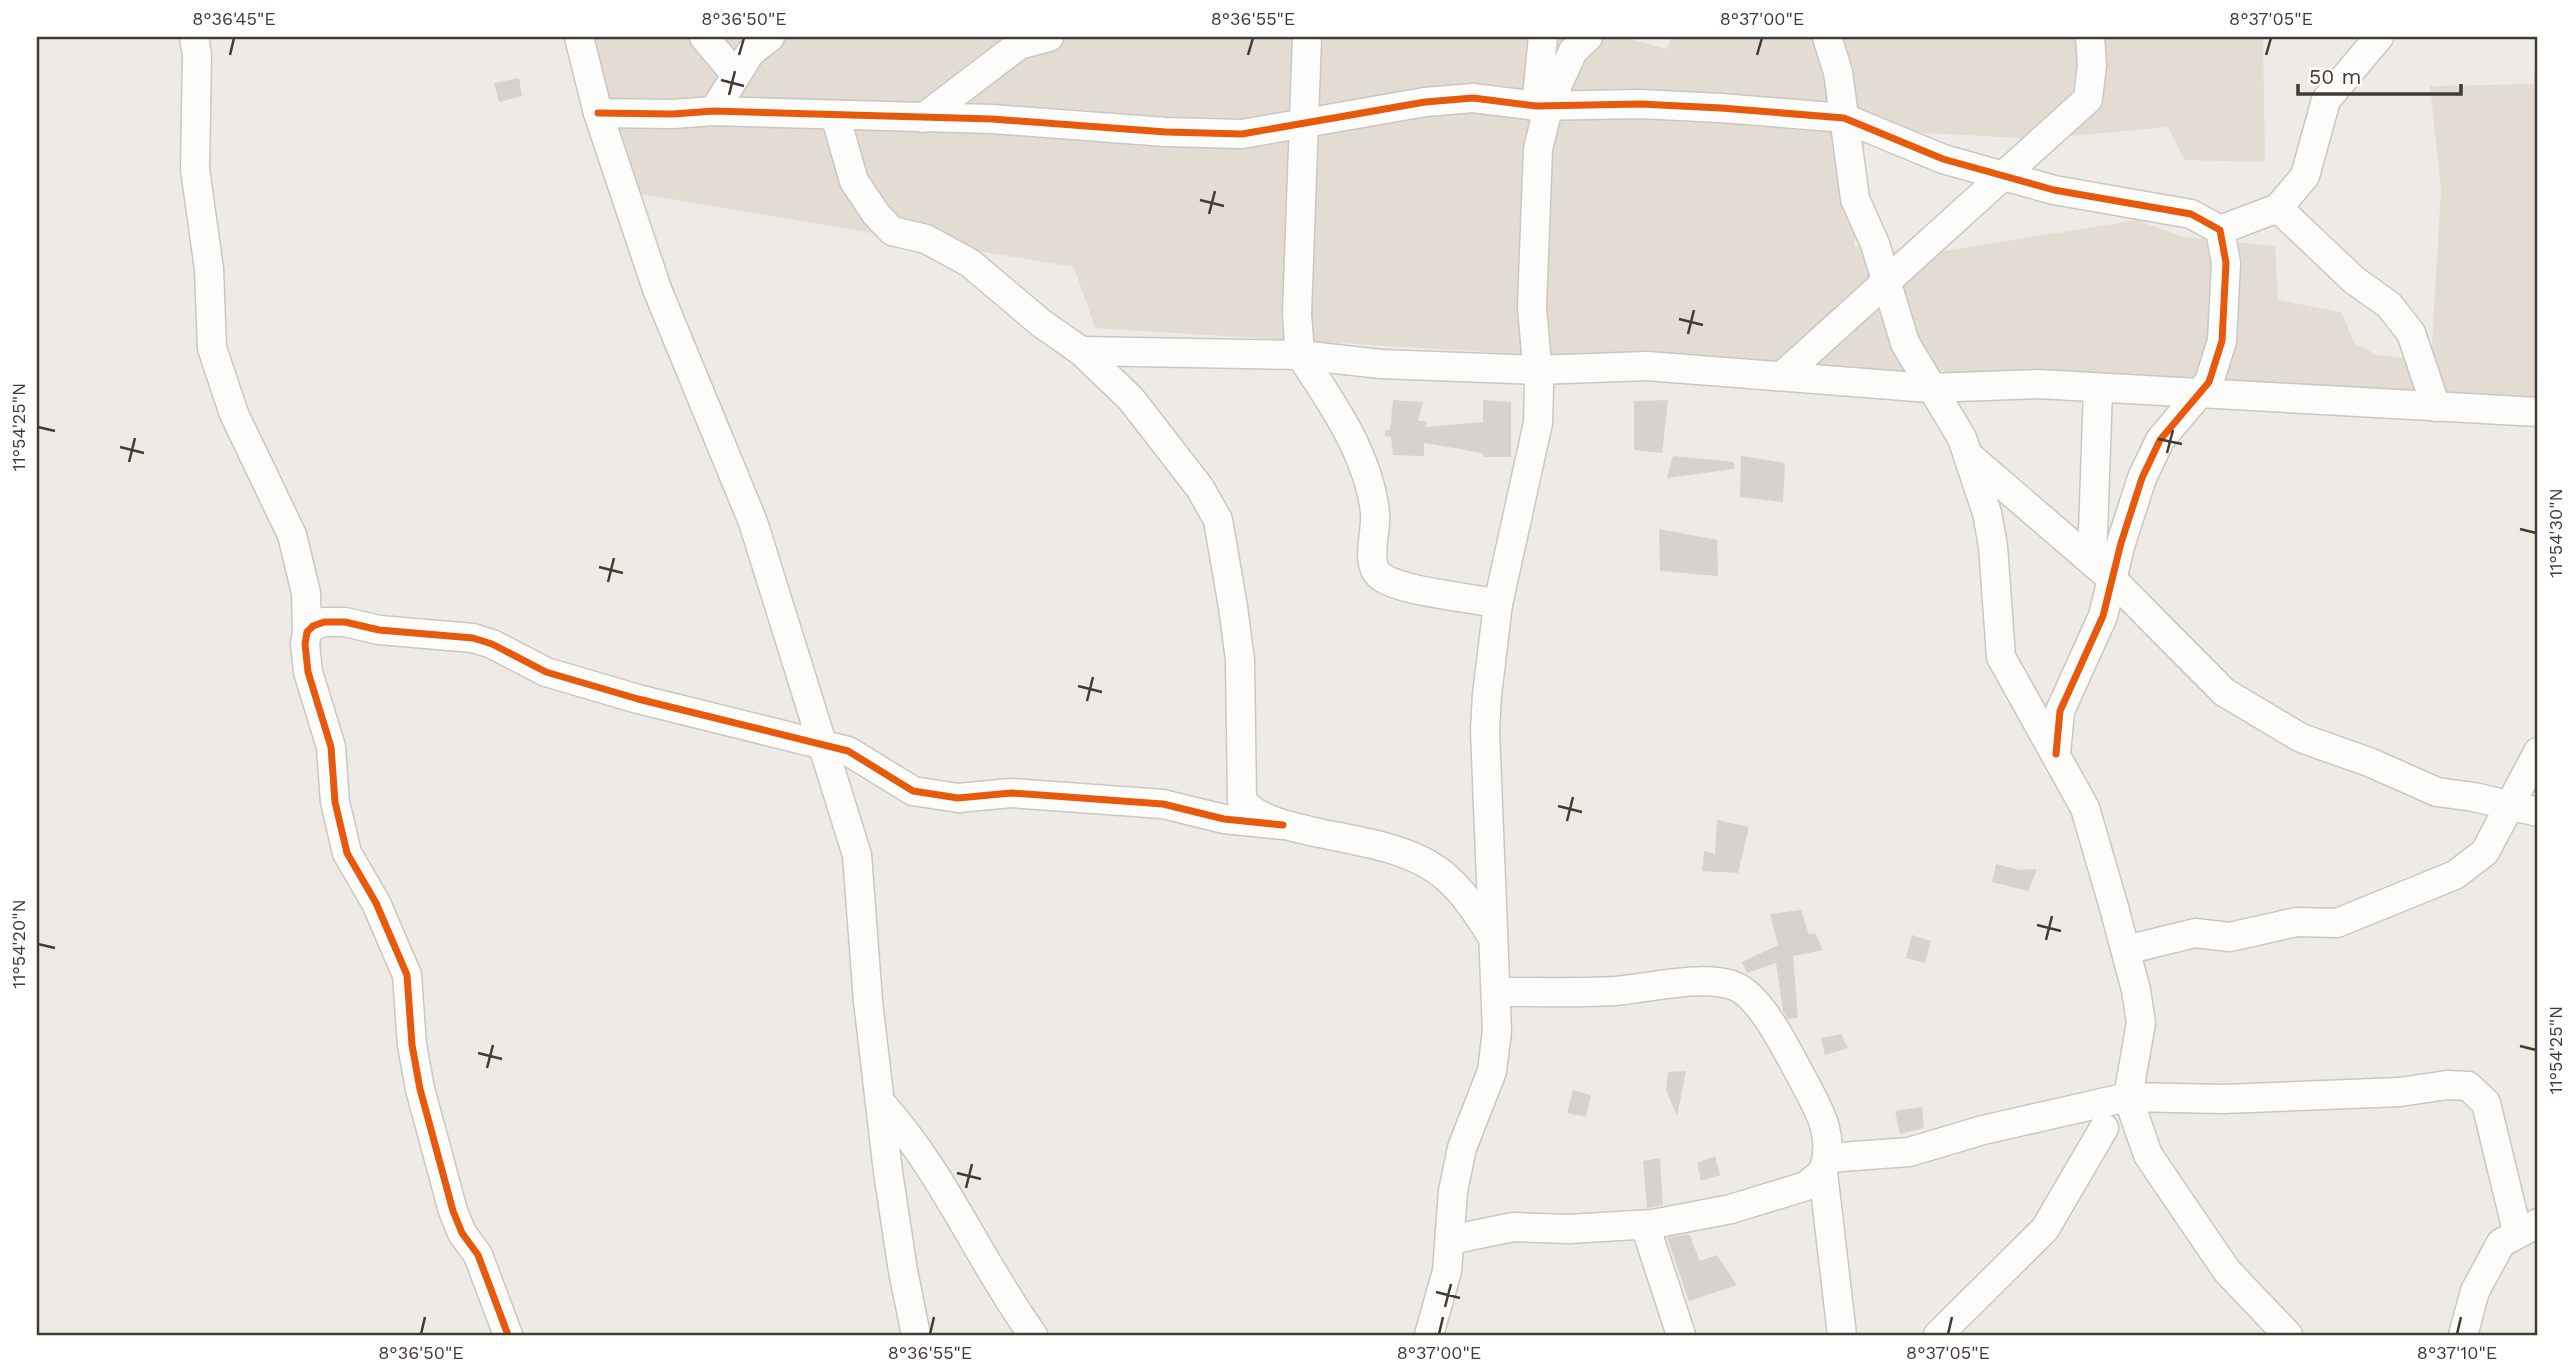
<svg xmlns="http://www.w3.org/2000/svg" width="2575" height="1372" font-family="'Work Sans',sans-serif">
  <style>
    .residential { fill: #e3dcd3 }
    .building { fill: #d6d2cd }
    .lines { fill: none; stroke-linecap: round; stroke-linejoin: round }
    .minor-casing { stroke: #cac7c2; stroke-width: 31 }
    .minor { stroke: #fcfcfb; stroke-width: 28 }
    .cycleway-casing { stroke: #fff; stroke-width: 11 }
    .cycleway { stroke: #e8590c; stroke-width: 7 }
    .ticks { fill: none; stroke: #433b33; stroke-width: 2.5 }
    .neatline { fill: none; stroke: #433b33; stroke-width: 2.5 }
    .ticks-label { font-size: 18px; text-anchor: middle; fill: #433b33 }
  </style>
  <rect width="100%" height="100%" fill="#eeebe6"/>
  <polygon class="residential" points="581,37 1623,37 1667,49 1671,37 2263,37 2265,162 2184,160 2168,127 2037,139 1866,130 1854,246 1927,254 2136,220 2183,237 2275,246 2278,300 2341,312 2355,344 2378,355 2431,362 2441,189 2430,86 2533,84 2538,37 2538,417 1095,328 1074,267 617,190"/>
  <g class="building">
    <polygon points="519,78 522,96 499,102 494,83"/>
    <polygon points="1393,400 1423,402 1418,421 1427,421 1425,427 1483,422 1483,400 1511,402 1511,457 1483,457 1483,453 1424,443 1424,456 1393,455 1391,437 1385,436 1385,430 1390,430"/>
    <polygon points="1668,400 1662,453 1634,450 1634,401"/>
    <polygon points="1673,456 1734,462 1734,469 1667,478"/>
    <polygon points="1741,456 1785,463 1783,502 1740,497"/>
    <polygon points="1659,529 1717,540 1718,576 1660,571"/>
    <polygon points="1717,820 1749,827 1738,873 1702,871 1704,851 1715,854"/>
    <polygon points="1996,864 2019,870 2037,869 2028,891 1992,882"/>
    <polygon points="1801,910 1809,935 1815,933 1823,950 1793,956 1798,1018 1788,1019 1783,1011 1776,963 1747,973 1742,962 1778,945 1770,914"/>
    <polygon points="1912,935 1931,941 1925,963 1906,958"/>
    <polygon points="1841,1034 1848,1048 1825,1055 1821,1038"/>
    <polygon points="1686,1071 1677,1116 1666,1090 1668,1072"/>
    <polygon points="1573,1090 1591,1095 1586,1117 1567,1113"/>
    <polygon points="1922,1107 1924,1128 1900,1134 1895,1111"/>
    <polygon points="1715,1156 1720,1175 1701,1181 1697,1163"/>
    <polygon points="1660,1158 1663,1205 1647,1208 1643,1161"/>
    <polygon points="1689,1234 1700,1261 1717,1255 1737,1285 1689,1301 1667,1238"/>
  </g>
  <g class="lines">
    <g class="minor-casing">
      <g id="minor">
        <polyline points="194,37 197,55 195,169 209,269 212,348 234,414 292,535 306,593 307,632"/>
        <polyline points="579,37 598,113 657,289 753,522 857,855 868,1001 888,1172 903,1271 916,1335"/>
        <polyline points="704,37 736,75"/>
        <polyline points="1307,37 1297,314 1300,355 1381,364 1537,370 1647,366 1929,388 2038,384 2538,412"/>
        <polyline points="1827,37 1838,72 1855,199 1875,244 1905,343 1962,438 1987,513 1993,546 2001,657 2085,808 2113,904 2136,990 2141,1023 2128,1097 2148,1155 2227,1271 2288,1335"/>
        <polyline points="1536,106 1543,37"/>
        <polyline points="714,111 750,53 770,37"/>
        <polyline points="598,113 673,114 714,111 992,119 1166,132 1242,134 1425,102 1473,98 1536,106 1640,104 1721,108 1844,118 1943,159 2054,190 2191,214 2220,230 2226,263 2222,341 2209,382 2160,440 2142,478 2121,543 2103,616 2060,711 2056,754"/>
        <path d="M835,115L854,181L876,214L892,231L926,239L970,263L1041,323L1081,351L1131,399L1200,488L1218,520L1233,607L1240,660L1242,801C1259,820 1285,825 1310,831C1353,841 1412,846 1447,878C1466,895 1479,916 1493,938"/>
        <polyline points="923,118 1019,45 1049,37"/>
        <polyline points="2278,208 2354,280 2389,305 2411,333 2436,407"/>
        <polyline points="2220,230 2278,208 2305,176 2326,100 2379,37"/>
        <path d="M1081,351L1300,355C1331,401 1369,455 1375,513C1377,530 1365,563 1379,575C1398,592 1470,597 1498,604"/>
        <polyline points="1782,376 2088,99 2092,65 2090,37"/>
        <polyline points="1968,455 2112,579 2224,692 2301,738 2369,762 2437,792 2474,797 2538,812"/>
        <polyline points="2092,562 2098,389"/>
        <polyline points="2126,950 2195,933 2230,937 2296,922 2337,923 2455,875 2485,852 2538,752"/>
        <path d="M1497,992C1536,992 1576,993 1615,991C1649,988 1700,975 1732,985C1761,994 1788,1053 1802,1078C1819,1110 1836,1136 1823,1172L1842,1335"/>
        <path d="M882,1104C944,1173 979,1260 1033,1335"/>
        <polyline points="1828,1158 1909,1152 1983,1130 2128,1097 2224,1099 2400,1092 2447,1085 2468,1086 2486,1103 2517,1231"/>
        <polyline points="1645,1225 1681,1335"/>
        <polyline points="1450,1240 1513,1227 1569,1229 1653,1224 1731,1209 1806,1186 1823,1172"/>
        <polyline points="508,1335 478,1255 462,1233 453,1211 420,1089 412,1045 407,975 376,903 347,853 335,802 331,747 308,672 305,644 307,632 313,626 324,622 345,622 379,630 473,638 492,644 546,672 638,699 848,751 913,791 958,798 1011,793 1163,804 1224,819 1283,825"/>
        <polyline points="1429,1335 1447,1271 1453,1191 1462,1148 1492,1071 1497,1031 1485,730 1487,695 1498,604 1538,423 1539,387 1532,307 1538,149 1549,104 1573,51 1588,37"/>
        <polyline points="1938,1335 2045,1229 2104,1128"/>
        <polyline points="2463,1335 2475,1291 2501,1243 2538,1223"/>
      </g>
    </g>
    <use href="#minor" class="minor"/>
    <g class="cycleway-casing">
      <g id="cycleway">
        <polyline points="598,113 673,114 714,111 992,119 1166,132 1242,134 1425,102 1473,98 1536,106 1640,104 1721,108 1844,118 1943,159 2054,190 2191,214 2220,230 2226,263 2222,341 2209,382 2160,440 2142,478 2121,543 2103,616 2060,711 2056,754"/>
        <polyline points="508,1335 478,1255 462,1233 453,1211 420,1089 412,1045 407,975 376,903 347,853 335,802 331,747 308,672 305,644 307,632 313,626 324,622 345,622 379,630 473,638 492,644 546,672 638,699 848,751 913,791 958,798 1011,793 1163,804 1224,819 1283,825"/>
      </g>
    </g>
    <use href="#cycleway" class="cycleway"/>
  </g>
  <path class="ticks" d="M230,55L234,38M739,55L744,38M1248,55L1253,38M1757,55L1762,38M2266,55L2271,38M721,80L744,86M729,95L735,71M1200,200L1224,206M1209,214L1215,191M1679,319L1703,325M1688,334L1694,310M38,427L55,431M2158,439L2182,444M120,447L144,453M2167,453L2173,430M129,462L135,438M2520,529L2536,533M599,567L623,573M608,582L614,558M1078,686L1102,692M1087,701L1093,677M1558,806L1582,812M1567,821L1573,797M2037,925L2061,931M2046,940L2052,916M38,944L55,948M2520,1046L2536,1050M478,1053L502,1059M487,1068L493,1045M957,1173L981,1179M966,1188L972,1164M1436,1292L1460,1298M1445,1307L1451,1284M421,1334L425,1317M930,1334L934,1317M1439,1334L1443,1317M1948,1334L1952,1317M2457,1334L2461,1317"/>
  <rect width="2575" height="1372" fill="none" stroke="#ffffff" stroke-width="77"/>
  <path d="M2298 84v10h163v-10" fill="none" stroke="#433b33" stroke-width="3.5"/>
  <text x="2309" y="84" font-size="21" fill="#433b33" stroke="#ffffff" stroke-width="5" paint-order="stroke">50 m</text>
  <rect x="38" y="38" width="2498" height="1296" class="neatline"/>
  <g class="ticks-label">
    <text x="234" y="25">8°36'45"E</text>
    <text x="744" y="25">8°36'50"E</text>
    <text x="1253" y="25">8°36'55"E</text>
    <text x="1762" y="25">8°37'00"E</text>
    <text x="2271" y="25">8°37'05"E</text>
    <text transform="translate(19 427) rotate(-90)" y="6">11°54'25"N</text>
    <text transform="translate(2556 533) rotate(-90)" y="6">11°54'30"N</text>
    <text transform="translate(19 944) rotate(-90)" y="6">11°54'20"N</text>
    <text transform="translate(2556 1050) rotate(-90)" y="6">11°54'25"N</text>
    <text x="421" y="1359">8°36'50"E</text>
    <text x="930" y="1359">8°36'55"E</text>
    <text x="1439" y="1359">8°37'00"E</text>
    <text x="1948" y="1359">8°37'05"E</text>
    <text x="2457" y="1359">8°37'10"E</text>
  </g>
</svg>
